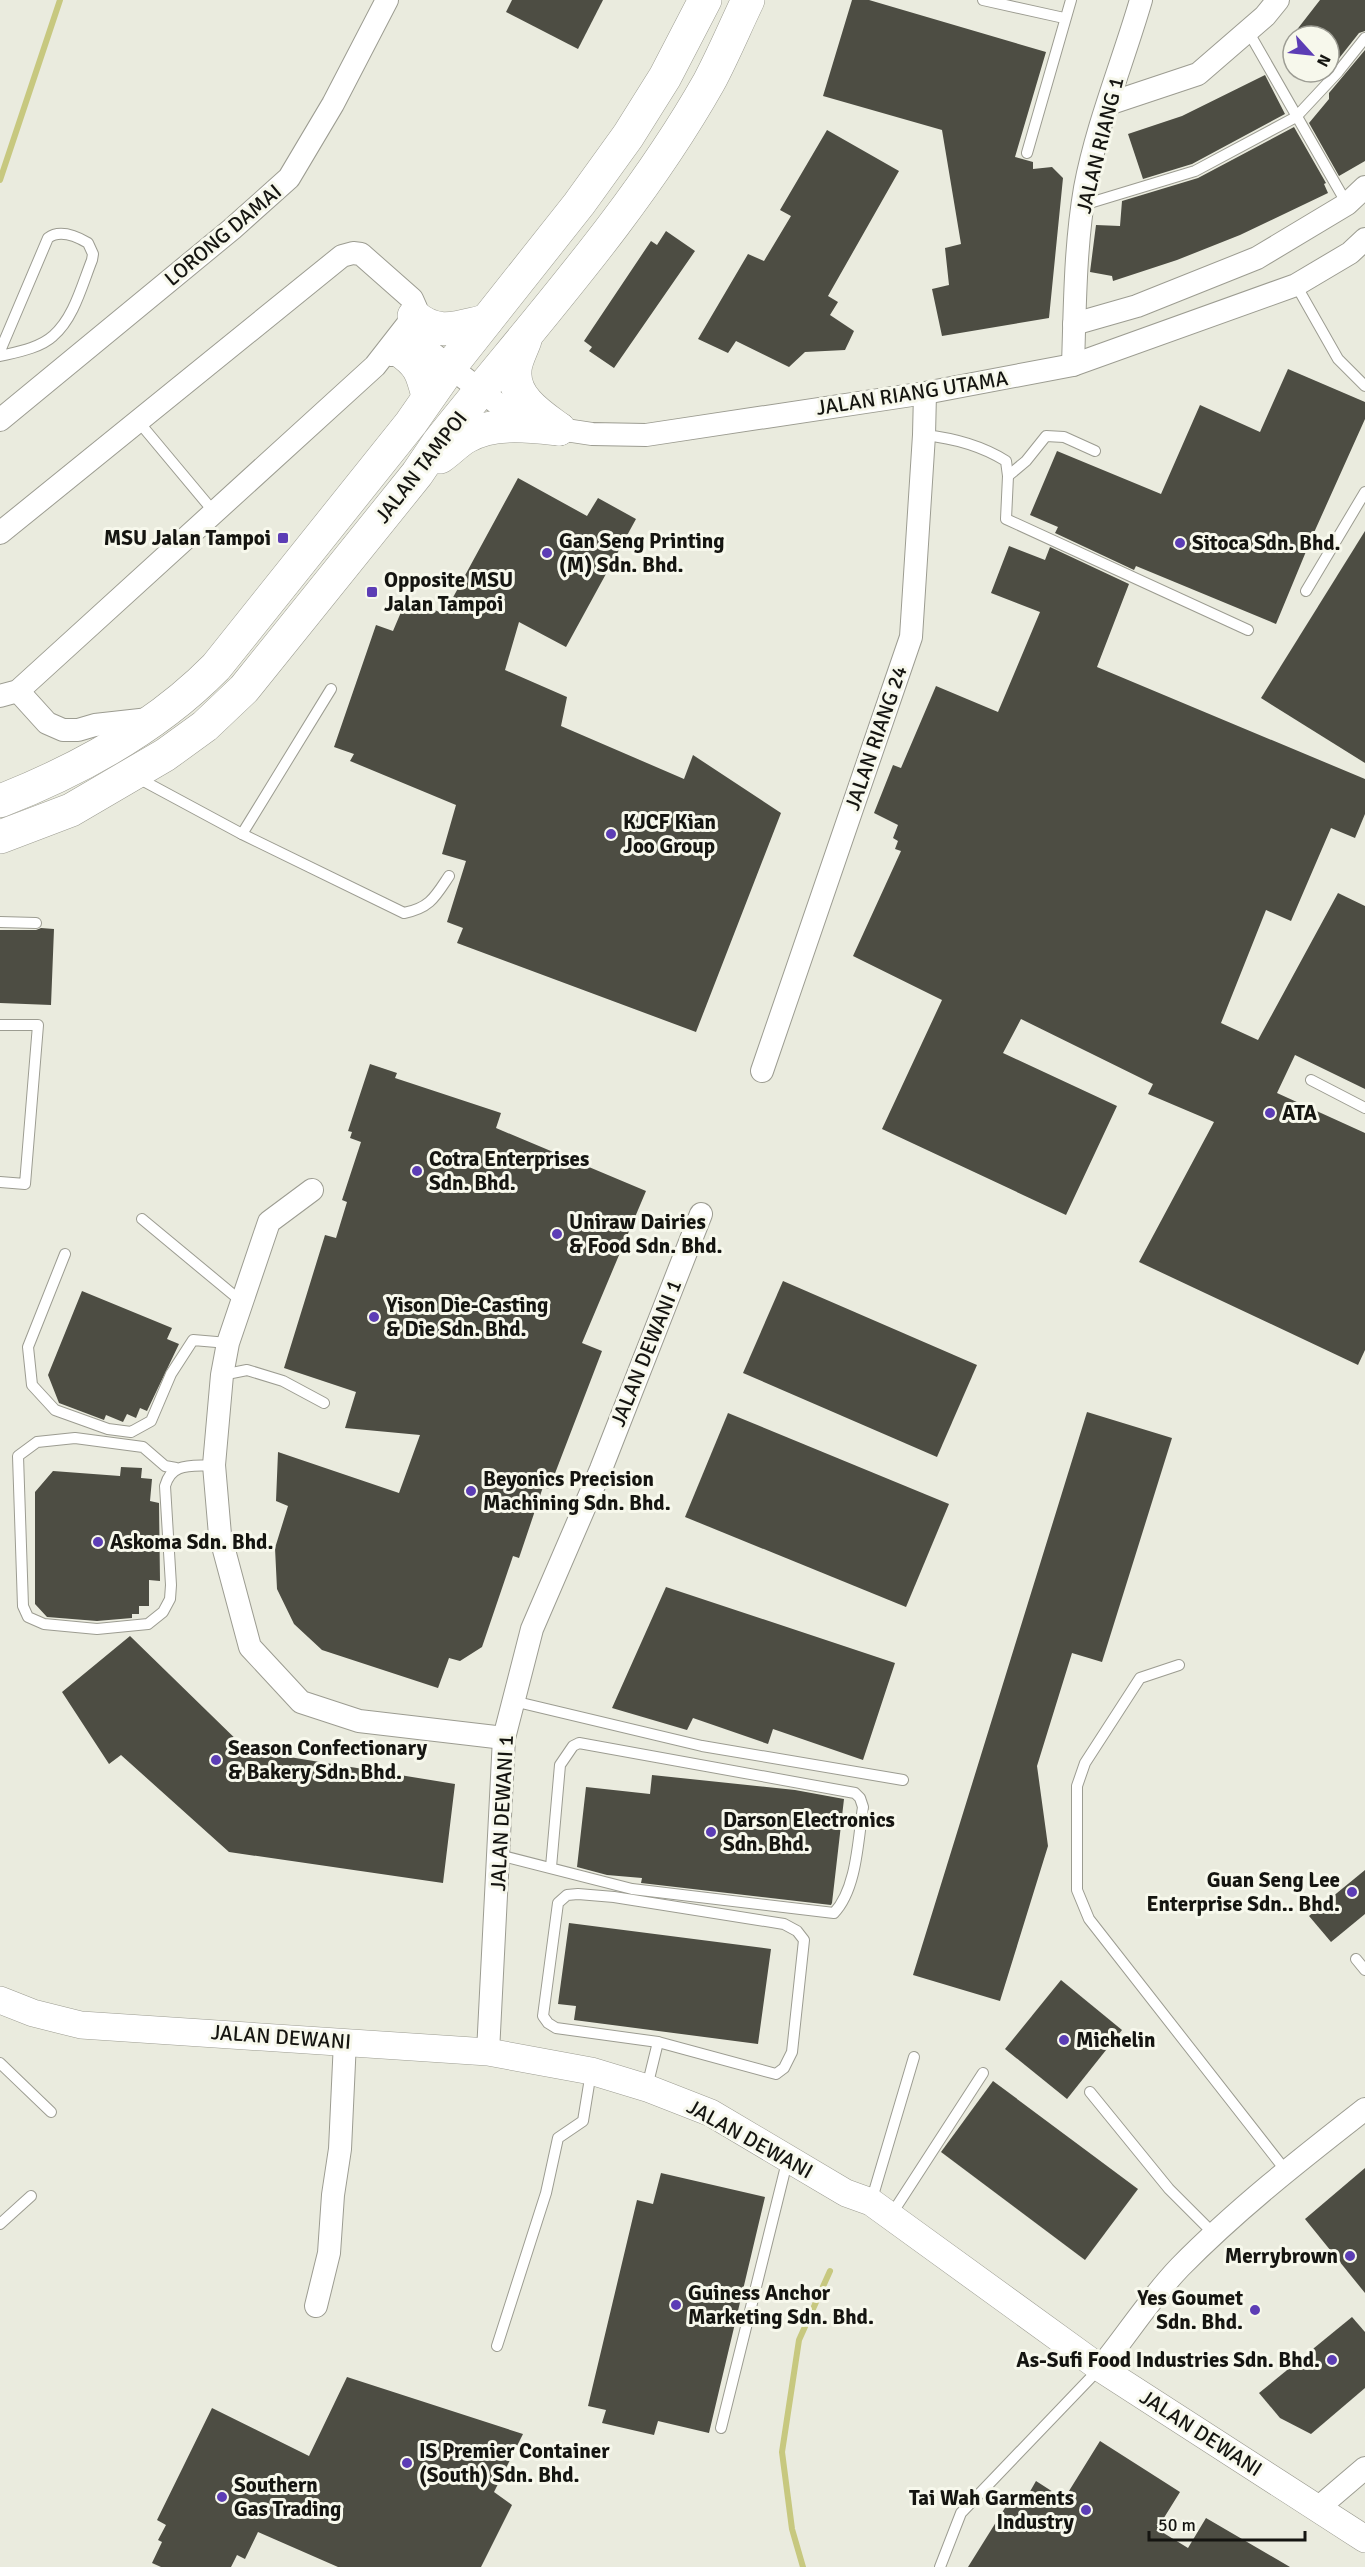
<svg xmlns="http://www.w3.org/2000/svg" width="1365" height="2567" font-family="Signika,sans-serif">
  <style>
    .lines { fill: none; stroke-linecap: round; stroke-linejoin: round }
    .stream { stroke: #c7c87f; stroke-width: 6 }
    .building { fill: #4d4d43 }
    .service-casing { stroke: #9c9c91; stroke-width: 12 }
    .minor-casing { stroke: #9c9c91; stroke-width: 24 }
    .tertiary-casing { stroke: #9c9c91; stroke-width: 28 }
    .primary-casing { stroke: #9c9c91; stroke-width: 34 }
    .service { stroke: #fff; stroke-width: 10 }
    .minor { stroke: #fff; stroke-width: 22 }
    .tertiary { stroke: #fff; stroke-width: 27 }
    .primary { stroke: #fff; stroke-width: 33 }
    .poi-dot { fill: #5c3db5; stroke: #f7f8ec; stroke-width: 2 }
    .labels { text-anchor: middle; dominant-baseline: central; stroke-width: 6; stroke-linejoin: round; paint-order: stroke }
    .street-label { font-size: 21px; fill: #151511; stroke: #f7f8ec }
    .poi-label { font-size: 21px; font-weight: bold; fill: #151511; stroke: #f7f8ec; text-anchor: start }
  </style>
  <rect width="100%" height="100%" fill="#eaebde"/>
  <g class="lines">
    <g class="stream">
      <polyline points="0,180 60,0"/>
      <polyline points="803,2567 792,2529 782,2452 799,2340 830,2271"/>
    </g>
  </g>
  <g class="building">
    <polygon points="512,0 603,0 578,49 506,12"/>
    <polygon points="852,0 869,0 1046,52 1015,157 1033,162 1033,169 1052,167 1063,178 1049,318 942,336 932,289 949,285 945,248 961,244 942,130 823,96"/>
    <polygon points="1320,0 1365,0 1365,31 1359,33 1329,71 1329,36 1292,36"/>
    <polygon points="1365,50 1365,161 1339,176 1309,123 1329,99 1329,93"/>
    <polygon points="1265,75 1285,114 1192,164 1143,179 1128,134 1182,116"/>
    <polygon points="1294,127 1326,183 1324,184 1328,193 1240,235 1177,260 1113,281 1112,276 1090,272 1096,225 1120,226 1122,201 1198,178"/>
    <polygon points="827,130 899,171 828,296 838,302 830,315 854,331 845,350 805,352 789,367 736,341 728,353 698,339 748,254 764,261 791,216 780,210"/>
    <polygon points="666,231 695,251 614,368 589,351 592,347 584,341 651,241 657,245"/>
    <polygon points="1288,369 1365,402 1365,419 1312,537 1276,624 1136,566 1134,570 1055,533 1058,527 1030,515 1057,451 1161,494 1200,405 1260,432"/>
    <polygon points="518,478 587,516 598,498 636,519 566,647 519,622 505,670 567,697 561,726 684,779 693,755 781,813 696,1032 457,943 463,928 447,922 466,861 442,854 456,805 350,761 354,754 334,747 376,625 393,631 407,598 444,614"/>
    <polygon points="1365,531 1365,763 1261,698"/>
    <polygon points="1009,546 1045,560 1050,547 1129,584 1097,667 1365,779 1365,814 1355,838 1331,828 1291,921 1266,910 1221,1023 1258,1040 1338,893 1365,906 1365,1089 1295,1055 1277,1093 1365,1133 1365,1350 1358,1365 1139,1262 1214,1122 1148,1094 1153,1084 1021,1019 1003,1053 1117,1106 1066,1215 882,1129 942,1000 853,956 901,851 895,849 898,841 893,838 898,825 874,813 893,765 901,768 936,686 998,712 1040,612 991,593"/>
    <polygon points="41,928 54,929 51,1005 0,1003 0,930 36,930"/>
    <polygon points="370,1064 397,1073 395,1078 501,1113 496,1128 646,1191 582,1343 602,1351 549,1489 543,1487 519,1558 513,1556 482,1647 460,1661 449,1658 438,1688 322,1650 294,1624 277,1589 275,1548 288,1506 276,1501 278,1452 399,1493 420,1435 345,1428 356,1392 284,1368 325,1235 336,1238 347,1202 342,1200 361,1142 350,1138 352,1132 348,1131"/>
    <polygon points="783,1281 977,1365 937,1457 743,1373"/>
    <polygon points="82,1291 172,1328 167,1339 179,1344 147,1411 140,1408 136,1418 127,1414 123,1422 106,1415 104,1420 59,1403 48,1375"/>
    <polygon points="1087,1412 1172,1438 1102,1662 1072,1653 1037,1766 1048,1846 1000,2001 913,1975"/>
    <polygon points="728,1413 949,1504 906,1607 685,1517"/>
    <polygon points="121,1467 142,1468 141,1478 152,1479 150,1501 159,1503 160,1581 149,1580 149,1606 139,1606 139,1614 132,1614 132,1618 97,1621 47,1617 35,1604 35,1492 53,1471 120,1476"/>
    <polygon points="666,1587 895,1663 863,1760 773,1729 768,1744 693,1718 687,1730 612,1708"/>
    <polygon points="130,1636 247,1750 455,1784 443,1883 229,1852 121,1755 109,1764 62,1692"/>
    <polygon points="652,1775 795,1790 844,1799 832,1903 831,1905 641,1883 642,1878 607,1875 577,1867 586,1787 650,1794"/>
    <polygon points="1365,1870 1365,1914 1331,1942 1309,1916"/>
    <polygon points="569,1923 771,1949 758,2044 574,2020 576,2006 558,2004"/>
    <polygon points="1061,1980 1122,2030 1067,2099 1005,2049"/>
    <polygon points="993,2081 1138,2189 1085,2260 941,2152"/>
    <polygon points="1365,2168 1365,2293 1305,2219"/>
    <polygon points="661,2173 765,2197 709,2433 658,2421 654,2435 602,2423 606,2410 588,2406 637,2200 653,2204"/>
    <polygon points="1352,2317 1365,2332 1365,2388 1311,2434 1280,2418 1259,2393"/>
    <polygon points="347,2377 523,2434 494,2492 512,2505 481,2567 338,2567 258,2532 245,2559 237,2555 231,2567 161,2567 152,2563 162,2542 158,2540 166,2525 157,2520 212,2408 309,2456"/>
    <polygon points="1100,2441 1180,2492 1157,2529 1188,2548 1206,2518 1290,2567 968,2567 1013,2495 1024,2502 1036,2481 1064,2499"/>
  </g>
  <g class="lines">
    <g class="service-casing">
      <g id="service">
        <polyline points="983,0 1064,18"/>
        <polyline points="1248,31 1347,204"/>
        <polyline points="1027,153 1071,0"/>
        <polyline points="1083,205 1195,171 1296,117 1338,72 1365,38"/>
        <polyline points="1296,285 1338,359 1365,386"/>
        <path d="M0,351L48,238C60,229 76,236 88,243L93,254L92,260C82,285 74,318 53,336C40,348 17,352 0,356"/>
        <polyline points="138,421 214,512"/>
        <path d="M924,435C953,438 982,446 1006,461L1008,476L1006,519L1248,630"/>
        <polyline points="1008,476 1026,461 1046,436 1064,437 1095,451"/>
        <polyline points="1306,591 1365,492"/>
        <path d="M138,778L242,834L404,913C430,908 435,897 449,876"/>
        <polyline points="242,834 331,689"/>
        <polyline points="0,922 36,923"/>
        <polyline points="0,1025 38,1025 25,1184 0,1182"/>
        <polyline points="1311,1080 1365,1108"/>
        <polyline points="142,1219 242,1302"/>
        <polyline points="65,1254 28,1347 32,1385 55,1410 108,1429 131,1432 151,1421 171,1374 193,1340 228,1343"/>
        <polyline points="222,1375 247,1370 283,1381 324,1403"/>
        <path d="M176,1468L165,1466L143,1447L75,1438L37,1442L18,1456L23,1606L28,1617L44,1624L97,1629L148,1624L163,1612L170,1599L171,1585L165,1486C172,1461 193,1467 214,1465"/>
        <polyline points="1179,1665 1140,1678 1085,1763 1077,1786 1077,1890 1089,1919 1286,2171"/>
        <polyline points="513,1701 702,1746 903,1780"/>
        <path d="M499,1855L632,1889L834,1913C857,1889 858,1839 863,1807L860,1798L855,1793L579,1743L573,1746L560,1765L551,1867"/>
        <polygon points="578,1894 614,1897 784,1924 797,1931 804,1940 792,2052 784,2068 776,2074 658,2042 556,2028 548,2023 543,2016 558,1903 567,1895"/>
        <polyline points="1356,1959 1365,1970"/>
        <polyline points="0,2063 51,2112"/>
        <polyline points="647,2087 658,2042"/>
        <polyline points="1090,2092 1169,2189 1214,2234"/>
        <polyline points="871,2202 914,2057"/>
        <polyline points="891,2215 983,2073"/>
        <polyline points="0,2224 31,2196"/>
        <polyline points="497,2346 546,2193 558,2138 583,2121 591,2072"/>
        <polyline points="721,2428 788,2158"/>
        <polyline points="940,2567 961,2513 1100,2368"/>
      </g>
    </g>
    <g class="minor-casing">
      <g id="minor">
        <polyline points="1108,104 1198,74 1265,16 1278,0"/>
        <polyline points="1074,324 1137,306 1257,258 1347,204 1365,187"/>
        <polyline points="392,355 411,345 423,346 498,404 508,410 559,429 592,434 646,435 925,393 1073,365 1296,285 1350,253 1365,239"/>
        <path d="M1073,365C1075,305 1075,247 1085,188C1097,124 1123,62 1141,0"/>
        <polyline points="0,420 232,229 289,178 333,104 387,0"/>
        <polyline points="0,533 342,256 353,253 361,254 412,299 416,308 414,316 375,366 18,691 0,696"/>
        <polyline points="18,691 47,723 63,730 78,730 95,725 149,719"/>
        <polyline points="762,1071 911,637 924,435 925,393"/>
        <polyline points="312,1190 269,1222 228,1343 222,1375 214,1465 220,1535 250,1647 301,1702 359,1721 504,1738"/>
        <polyline points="488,2052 504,1738 532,1629 601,1469 701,1214"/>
        <polyline points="316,2306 329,2253 333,2195 340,2149 345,2041"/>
        <path d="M1100,2368C1127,2335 1151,2297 1180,2267C1237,2209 1301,2159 1365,2109"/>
        <polyline points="1318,2508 1365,2468"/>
      </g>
    </g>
    <g class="tertiary-casing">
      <polyline id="tertiary" points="0,2000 33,2013 81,2025 488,2052 591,2071 647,2088 711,2113 846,2193 871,2202 1100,2368 1365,2539"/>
    </g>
    <g class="primary-casing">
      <g id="primary">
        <path d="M414,316C438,337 458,327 486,321"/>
        <path d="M525,340C522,349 515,361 515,371C513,398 540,415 559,429"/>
        <path d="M399,350C420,364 422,373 428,396"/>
        <path d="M440,457C449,451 457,442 466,437C493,421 530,426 559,429"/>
        <path d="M0,801C79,770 156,728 216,667L411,423L450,367L579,204L628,136L665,77L705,0"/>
        <path d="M0,837L71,810L165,755L205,726L244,689L417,474L438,443C531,326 635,213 709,82C723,56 735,27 748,0"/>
      </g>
    </g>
    <use href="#service" class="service"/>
    <use href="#minor" class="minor"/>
    <use href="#tertiary" class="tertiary"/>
    <use href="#primary" class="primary"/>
  </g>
  <g class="poi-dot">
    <rect x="277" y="532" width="12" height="12" rx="3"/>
    <circle cx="1180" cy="543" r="6"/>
    <circle cx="547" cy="553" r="6"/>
    <rect x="366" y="586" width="12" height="12" rx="3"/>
    <circle cx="611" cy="834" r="6"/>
    <circle cx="1270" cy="1113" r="6"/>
    <circle cx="417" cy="1171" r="6"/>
    <circle cx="557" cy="1234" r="6"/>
    <circle cx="374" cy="1317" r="6"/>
    <circle cx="471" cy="1491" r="6"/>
    <circle cx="98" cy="1542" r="6"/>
    <circle cx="216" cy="1760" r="6"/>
    <circle cx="711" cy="1832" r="6"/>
    <circle cx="1352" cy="1892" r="6"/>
    <circle cx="1064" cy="2040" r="6"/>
    <circle cx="1350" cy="2256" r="6"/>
    <circle cx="676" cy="2305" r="6"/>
    <circle cx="1255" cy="2310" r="6"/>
    <circle cx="1332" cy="2360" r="6"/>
    <circle cx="407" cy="2463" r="6"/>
    <circle cx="222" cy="2497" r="6"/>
    <circle cx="1086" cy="2510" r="6"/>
  </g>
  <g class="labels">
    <g class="street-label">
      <text transform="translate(1100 145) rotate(-76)">JALAN RIANG 1</text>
      <text transform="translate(223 235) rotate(-40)">LORONG DAMAI</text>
      <text transform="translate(912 393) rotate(-9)">JALAN RIANG UTAMA</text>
      <text transform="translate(421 467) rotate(-52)">JALAN TAMPOI</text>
      <text transform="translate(876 738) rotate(-71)">JALAN RIANG 24</text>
      <text transform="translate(646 1353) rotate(-68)">JALAN DEWANI 1</text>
      <text transform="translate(502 1813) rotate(-87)">JALAN DEWANI 1</text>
      <text transform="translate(281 2037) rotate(4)">JALAN DEWANI</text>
      <text transform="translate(750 2139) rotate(29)">JALAN DEWANI</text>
      <text transform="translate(1201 2433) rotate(33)">JALAN DEWANI</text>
    </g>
    <g class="poi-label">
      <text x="271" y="538" text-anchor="end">MSU Jalan Tampoi</text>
      <text x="559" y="541">Gan Seng Printing<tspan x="559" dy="24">(M) Sdn. Bhd.</tspan></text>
      <text x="1192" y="543">Sitoca Sdn. Bhd.</text>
      <text x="384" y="580">Opposite MSU<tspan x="384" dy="24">Jalan Tampoi</tspan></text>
      <text x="623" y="822">KJCF Kian<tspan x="623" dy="24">Joo Group</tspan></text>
      <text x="1282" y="1113">ATA</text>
      <text x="429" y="1159">Cotra Enterprises<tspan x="429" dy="24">Sdn. Bhd.</tspan></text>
      <text x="569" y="1222">Uniraw Dairies<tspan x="569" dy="24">&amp; Food Sdn. Bhd.</tspan></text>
      <text x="386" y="1305">Yison Die-Casting<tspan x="386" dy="24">&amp; Die Sdn. Bhd.</tspan></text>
      <text x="483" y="1479">Beyonics Precision<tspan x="483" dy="24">Machining Sdn. Bhd.</tspan></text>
      <text x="110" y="1542">Askoma Sdn. Bhd.</text>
      <text x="228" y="1748">Season Confectionary<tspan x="228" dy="24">&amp; Bakery Sdn. Bhd.</tspan></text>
      <text x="723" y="1820">Darson Electronics<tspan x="723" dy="24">Sdn. Bhd.</tspan></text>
      <text x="1340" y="1880" text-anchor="end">Guan Seng Lee<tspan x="1340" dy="24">Enterprise Sdn.. Bhd.</tspan></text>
      <text x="1076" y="2040">Michelin</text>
      <text x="1338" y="2256" text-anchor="end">Merrybrown</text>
      <text x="688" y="2293">Guiness Anchor<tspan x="688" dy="24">Marketing Sdn. Bhd.</tspan></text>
      <text x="1243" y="2298" text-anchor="end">Yes Goumet<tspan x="1243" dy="24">Sdn. Bhd.</tspan></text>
      <text x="1320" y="2360" text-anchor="end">As-Sufi Food Industries Sdn. Bhd.</text>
      <text x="419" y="2451">IS Premier Container<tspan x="419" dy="24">(South) Sdn. Bhd.</tspan></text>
      <text x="234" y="2485">Southern<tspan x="234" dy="24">Gas Trading</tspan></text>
      <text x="1074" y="2498" text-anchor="end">Tai Wah Garments<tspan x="1074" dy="24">Industry</tspan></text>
    </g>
  </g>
  <g transform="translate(1311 54) rotate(117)"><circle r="28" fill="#f7f8ec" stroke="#9d9d94" stroke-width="1.5"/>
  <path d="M0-4.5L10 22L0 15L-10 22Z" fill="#5c3db5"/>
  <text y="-9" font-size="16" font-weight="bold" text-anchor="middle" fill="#151511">N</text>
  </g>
  <path d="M1149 2531v9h156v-9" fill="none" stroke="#151511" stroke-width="3"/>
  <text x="1158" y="2531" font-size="18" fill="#151511" stroke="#f7f8ec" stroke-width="4.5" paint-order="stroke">50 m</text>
</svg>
